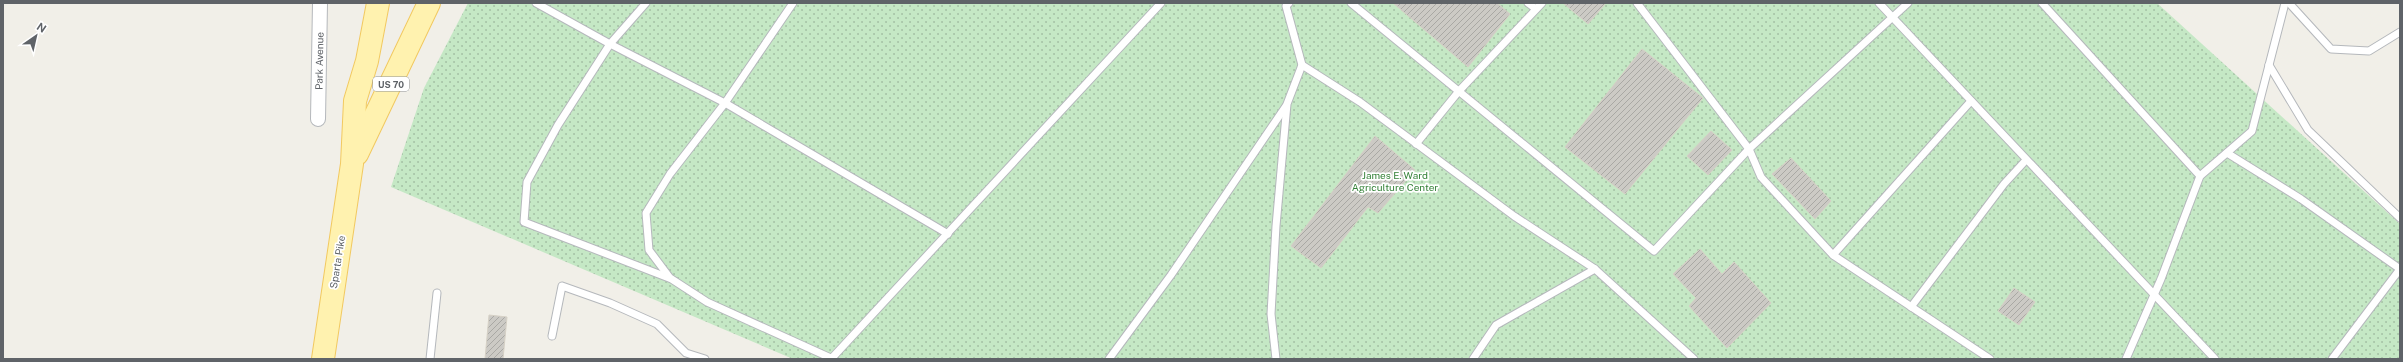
<svg xmlns="http://www.w3.org/2000/svg" width="2403" height="362" font-family="'Public Sans',sans-serif">
  <style>
    .park { fill: url(#park-dots) }
    .building { fill: url(#building-hatch); stroke: #d6d1c6 }
    .lines { fill: none; stroke-linecap: round; stroke-linejoin: round }
    .lane-casing { stroke: #b5b8bc; stroke-width: 9 }
    .street-casing { stroke: #b5b8bc; stroke-width: 16 }
    .primary-casing { stroke: #f2c960; stroke-width: 24 }
    .lane { stroke: #fff; stroke-width: 7 }
    .street { stroke: #fff; stroke-width: 14 }
    .primary { stroke: #fff2af; stroke-width: 22 }
    .labels { text-anchor: middle; dominant-baseline: central; stroke-width: 3.5; stroke-linejoin: round; paint-order: stroke }
    .shield { fill: #fff; stroke: #8f9295; stroke-width: 1 }
    .shield-label { font-size: 9px; font-weight: bold; fill: #5f6368 }
    .street-label { font-size: 10px; fill: #5f6368; stroke: #fff }
    .park-label { font-size: 10px; fill: #348238; stroke: #fff }
  </style>
  <defs>
    <pattern id="park-dots" width="8" height="8" patternUnits="userSpaceOnUse"><rect width="8" height="8" fill="#c5e8c5"/><path d="M2 2h.1M6 6h.1" fill="none" stroke="#a3c0a4" stroke-width="1.8" stroke-linecap="round"/></pattern>
    <pattern id="building-hatch" width="6" height="6" patternUnits="userSpaceOnUse"><rect width="6" height="6" fill="#cccac5"/><path d="M-1 1l2-2M0 6l6-6M5 7l2-2" fill="none" stroke="#a9a8a4"/></pattern>
  </defs>
  <rect width="100%" height="100%" fill="#f1efe8"/>
  <polygon class="park" points="468,3 2157,3 2400,224 2400,359 793,359 391,187 424,88"/>
  <g class="building">
    <polygon points="1393,3 1497,3 1510,14 1468,67"/>
    <polygon points="1563,3 1606,3 1588,24"/>
    <polygon points="1642,49 1703,98 1625,194 1565,147"/>
    <polygon points="1711,131 1732,150 1708,175 1687,156"/>
    <polygon points="1375,136 1415,170 1378,213 1368,207 1321,268 1291,246"/>
    <polygon points="1791,158 1831,201 1815,219 1772,174"/>
    <polygon points="1700,249 1722,274 1734,262 1771,303 1727,348 1689,306 1696,298 1673,274"/>
    <polygon points="2014,288 2035,302 2019,325 1998,311"/>
    <polygon points="489,315 507,317 503,359 485,359"/>
  </g>
  <g class="lines">
    <g class="lane-casing">
      <g id="lane">
        <polyline points="536,3 610,44 725,103 948,234"/>
        <polyline points="646,3 610,44 558,125 527,182 524,222 669,278"/>
        <polyline points="793,3 725,103 670,174 646,213 649,250 670,278 707,302 833,359"/>
        <polyline points="1351,3 1654,251 1749,149 1908,3"/>
        <polyline points="1528,3 1536,9"/>
        <polyline points="1637,3 1749,149 1761,177 1833,255 1990,359"/>
        <polyline points="1879,3 2215,359"/>
        <polyline points="2042,3 2200,176"/>
        <polyline points="2289,3 2331,49 2369,51 2400,32"/>
        <polyline points="1302,65 1360,102 1514,216 1595,269 1694,359"/>
        <polyline points="2269,65 2308,130 2400,218"/>
        <polyline points="1416,144 1459,91 1542,3"/>
        <polyline points="2227,153 2301,199 2400,269"/>
        <polyline points="1833,255 1971,101"/>
        <polyline points="1911,307 2004,184 2026,160"/>
        <polyline points="552,336 562,286 610,303 657,324 686,353 705,359"/>
        <polyline points="832,358 1161,3"/>
        <polyline points="430,359 437,293"/>
        <polyline points="1109,359 1171,275 1286,106"/>
        <polyline points="1276,359 1271,314 1276,226 1287,104 1302,65 1286,6 1289,3"/>
        <polyline points="1473,359 1496,325 1595,269"/>
        <polyline points="2126,359 2161,279 2200,176 2252,131 2285,3"/>
        <polyline points="2332,359 2400,269"/>
      </g>
    </g>
    <g class="street-casing">
      <polyline id="street" points="318,119 320,3"/>
    </g>
    <g class="primary-casing">
      <g id="primary">
        <polyline points="357,154 429,3"/>
        <polyline points="323,359 352,164 355,101 367,61 378,3"/>
      </g>
    </g>
    <use href="#lane" class="lane"/>
    <use href="#street" class="street"/>
    <use href="#primary" class="primary"/>
  </g>
  <g class="labels">
    <rect class="shield" x="373" y="77" width="36" height="14" rx="3"/>
    <g class="shield-label">
      <text x="391" y="84">US 70</text>
    </g>
    <g class="street-label">
      <text transform="translate(319 61) rotate(-89)">Park Avenue</text>
      <text transform="translate(337 262) rotate(-81)">Sparta Pike</text>
    </g>
    <g class="park-label">
      <text x="1395" y="175">James E. Ward<tspan x="1395" dy="12">Agriculture Center</tspan></text>
    </g>
  </g>
  <rect width="2403" height="362" fill="none" stroke="#5f6368" stroke-width="8"/>
  <g transform="translate(36 36) rotate(34)" stroke="#ffffff" stroke-width="3" paint-order="stroke">
  <path d="M0-3L7 15L0 10L-7 15Z" fill="#5f6368"/>
  <text y="-6" font-size="11" font-weight="bold" text-anchor="middle" fill="#5f6368">N</text>
  </g>
</svg>
